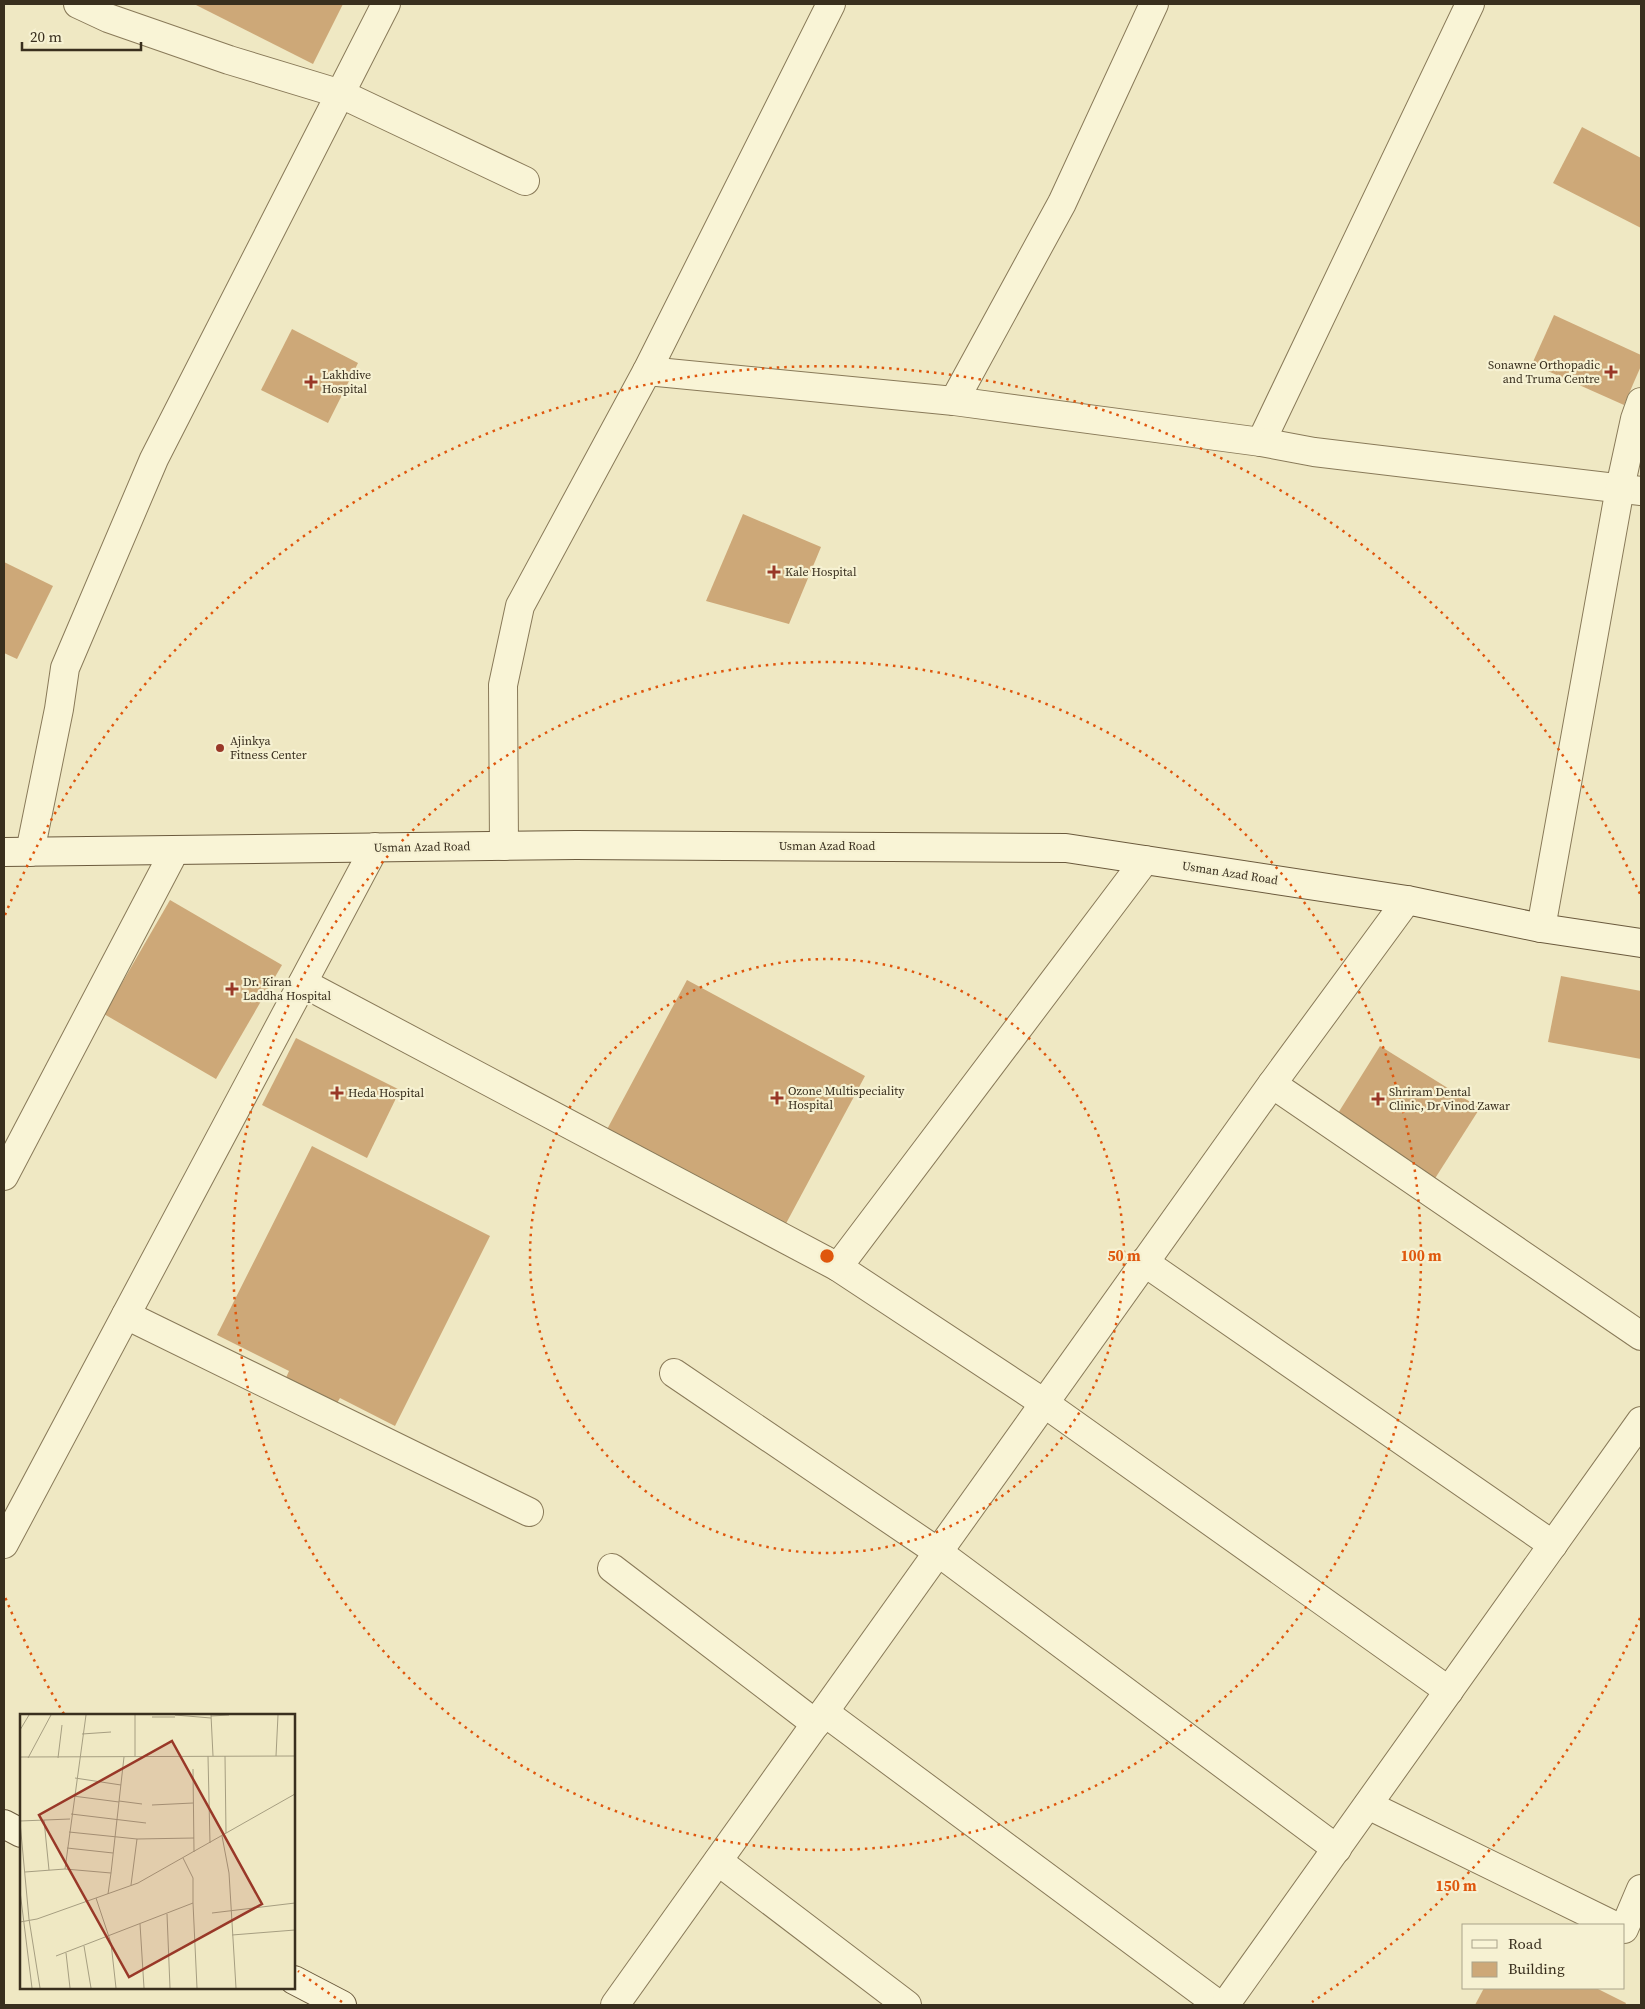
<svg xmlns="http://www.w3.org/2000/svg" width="1645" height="2009" font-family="'Source Serif 4',serif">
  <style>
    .building { fill: #cda878 }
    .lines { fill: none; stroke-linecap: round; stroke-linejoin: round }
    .minor-casing { stroke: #897a59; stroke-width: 30 }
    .secondary-casing { stroke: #6b5a3d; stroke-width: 30 }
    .minor { stroke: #f9f4d6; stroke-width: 28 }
    .secondary { stroke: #f9f4d6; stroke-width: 28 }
    .ring { fill: none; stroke: #df570d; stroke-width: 2.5; stroke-dasharray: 2.5 5 }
    .poi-dot { fill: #993828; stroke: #f6f1d2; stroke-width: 2 }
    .labels { text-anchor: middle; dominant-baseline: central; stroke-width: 4.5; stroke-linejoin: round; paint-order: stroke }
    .poi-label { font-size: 12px; fill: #392f1e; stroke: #f6f1d2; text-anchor: start }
    .street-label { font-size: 12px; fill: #392f1e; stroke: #f6f1d2 }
    .inset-road { fill: none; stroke: #a69e81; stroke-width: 1 }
    .view { fill: #993828; fill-opacity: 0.15; stroke: #993828; stroke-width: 2.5 }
    .inset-edge { fill: none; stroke: #392f1e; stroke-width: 2.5 }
    .centre { fill: #df570d; stroke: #f6f1d2; stroke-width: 2.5 }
    .ring-label { font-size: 15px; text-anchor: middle; font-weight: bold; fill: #df570d; stroke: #f6f1d2; stroke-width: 4.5; stroke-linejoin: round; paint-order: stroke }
  </style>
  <rect width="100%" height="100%" fill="#efe8c3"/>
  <g class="building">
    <polygon points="194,4 343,4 313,64"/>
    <polygon points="1582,127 1641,158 1641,228 1553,183"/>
    <polygon points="1554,315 1641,355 1641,366 1624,405 1532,364"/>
    <polygon points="292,329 358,363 328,423 261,390"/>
    <polygon points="743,514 821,547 789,624 706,601"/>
    <polygon points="4,562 53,586 17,659 4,653"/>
    <polygon points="170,900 282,965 216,1079 104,1014"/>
    <polygon points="1561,976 1641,991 1641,1059 1548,1042"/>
    <polygon points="687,980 865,1076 782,1231 604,1135"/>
    <polygon points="296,1038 400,1090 367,1158 262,1105"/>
    <polygon points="1380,1046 1480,1108 1434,1180 1335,1118"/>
    <polygon points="312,1146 490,1236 395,1426 340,1398 336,1405 285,1380 289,1371 217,1335"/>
    <polygon points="1484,1988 1596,1988 1626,2003 1625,2005 1475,2005"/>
  </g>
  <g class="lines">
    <g class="minor-casing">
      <g id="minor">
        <polyline points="78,4 108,18 229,60 341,94 525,181"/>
        <polyline points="647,371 831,4"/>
        <polyline points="954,401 1062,203 1154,4"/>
        <polyline points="1261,442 1470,4"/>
        <polyline points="504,846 503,685 520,606 647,371 954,401 1261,442 1314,452 1641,491"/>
        <polyline points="30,852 59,709 65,668 154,459 386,4"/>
        <polyline points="1145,860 838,1267 1044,1403 1449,1691"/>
        <polyline points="1407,900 1272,1084 1641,1336"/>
        <polyline points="1541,928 1620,488 1635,419 1641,402"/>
        <polyline points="303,983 838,1267"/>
        <polyline points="4,1176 175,850"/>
        <polyline points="1144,1262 1553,1545"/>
        <polyline points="126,1315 529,1512"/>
        <polyline points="674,1373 938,1552 1337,1849"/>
        <polyline points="4,1544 375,847"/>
        <polyline points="612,1568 816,1724"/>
        <polyline points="824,1712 1219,2005"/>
        <polyline points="1368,1805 1613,1925"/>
        <polyline points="718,1861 907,2005"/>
        <polyline points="1624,1929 1641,1889"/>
        <polyline points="615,2005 1272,1084"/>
        <polyline points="1225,2005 1641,1421"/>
      </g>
    </g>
    <g class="secondary-casing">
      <g id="secondary">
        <polyline points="4,852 576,845 1066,848 1407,900 1541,928 1641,943"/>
        <polyline points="4,1824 21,1833"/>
        <polyline points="294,1980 342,2005"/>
      </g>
    </g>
    <use href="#minor" class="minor"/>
    <use href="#secondary" class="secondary"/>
  </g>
  <g class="ring">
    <circle cx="827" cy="1256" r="297"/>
    <circle cx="827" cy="1256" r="594"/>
    <path d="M1640 1618A890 890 0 0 1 1312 2002M342 2002A890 890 0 0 1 298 1971M64 1714A890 890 0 0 1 5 1597M5 915A890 890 0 0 1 1640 894"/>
  </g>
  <g class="poi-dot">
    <path d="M1608.5 364.5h5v5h5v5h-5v5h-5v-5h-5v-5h5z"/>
    <path d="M308.5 374.5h5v5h5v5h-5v5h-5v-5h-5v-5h5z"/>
    <path d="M771.5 564.5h5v5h5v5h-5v5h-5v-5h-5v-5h5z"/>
    <circle cx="220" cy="748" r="5"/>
    <path d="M229.5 981.5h5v5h5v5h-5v5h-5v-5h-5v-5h5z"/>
    <path d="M334.5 1085.5h5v5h5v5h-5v5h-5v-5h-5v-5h5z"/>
    <path d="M774.5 1090.5h5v5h5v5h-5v5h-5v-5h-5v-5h5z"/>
    <path d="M1375.5 1091.5h5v5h5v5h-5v5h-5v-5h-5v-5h5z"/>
  </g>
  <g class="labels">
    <g class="poi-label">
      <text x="1600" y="365" text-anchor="end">Sonawne Orthopadic<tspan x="1600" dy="14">and Truma Centre</tspan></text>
      <text x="322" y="375">Lakhdive<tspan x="322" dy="14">Hospital</tspan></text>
      <text x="785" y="572">Kale Hospital</text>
      <text x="230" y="741">Ajinkya<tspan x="230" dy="14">Fitness Center</tspan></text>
      <text x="243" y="982">Dr. Kiran<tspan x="243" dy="14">Laddha Hospital</tspan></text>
      <text x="788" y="1091">Ozone Multispeciality<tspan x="788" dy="14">Hospital</tspan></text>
      <text x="1389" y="1092">Shriram Dental<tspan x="1389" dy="14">Clinic, Dr Vinod Zawar</tspan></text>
      <text x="348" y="1093">Heda Hospital</text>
    </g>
    <g class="street-label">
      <text x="827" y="846">Usman Azad Road</text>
      <text transform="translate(422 847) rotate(-1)">Usman Azad Road</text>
      <text transform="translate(1230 873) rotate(9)">Usman Azad Road</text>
    </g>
  </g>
  <g transform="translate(20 1714)">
    <rect width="275" height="275" fill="#efe8c3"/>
    <path class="inset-road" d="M155,1L191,4M191,1L193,42M191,2L209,1M132,3H155M0,16L9,1M62,20L91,18M188,42L190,129M205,42L206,119M256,42L258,1M0,43L275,42M115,43V1M8,44L31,1M38,44L42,11M173,55L174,138M55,64L101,71M53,82L99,88M99,87L122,90M132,91L173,89M51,100L126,109M24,106L29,156M0,107L50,105M0,108L9,205L20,274M49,118L117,125L111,171M202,122L209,159L216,274M117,125L174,124M47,134L93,139M45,155L91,159L88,180M5,158L45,155L66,1M91,159L104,43M0,177L12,274M76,184L91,229L96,274M173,189L177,274M192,199L275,189M147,200L150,274M0,208L17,205L118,169L275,80M120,210L124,274M212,221L275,216M64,232L71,274M46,239L50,274M36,242L173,189V164L163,144"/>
    <path class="view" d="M152,27L242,190L109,263L19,101Z"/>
    <rect width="275" height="275" class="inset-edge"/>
  </g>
  <circle cx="827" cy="1256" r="8" class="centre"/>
  <g class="ring-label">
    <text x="1124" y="1261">50 m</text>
    <text x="1421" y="1261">100 m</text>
    <text x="1456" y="1891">150 m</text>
  </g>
  <rect width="1645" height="2009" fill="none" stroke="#392f1e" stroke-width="10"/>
  <rect x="1462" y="1924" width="162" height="65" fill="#f6f1d2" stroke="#aaa38a"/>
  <rect x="1472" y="1940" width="25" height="8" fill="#f9f4d6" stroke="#aaa38a"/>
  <text x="1508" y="1949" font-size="15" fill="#392f1e">Road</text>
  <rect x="1472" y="1962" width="25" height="15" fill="#cda878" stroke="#aaa38a"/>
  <text x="1508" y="1974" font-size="15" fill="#392f1e">Building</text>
  <path d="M22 42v8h119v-8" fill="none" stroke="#392f1e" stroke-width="2.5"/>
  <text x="30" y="42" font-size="15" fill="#392f1e" stroke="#f6f1d2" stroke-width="4" paint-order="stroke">20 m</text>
</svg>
